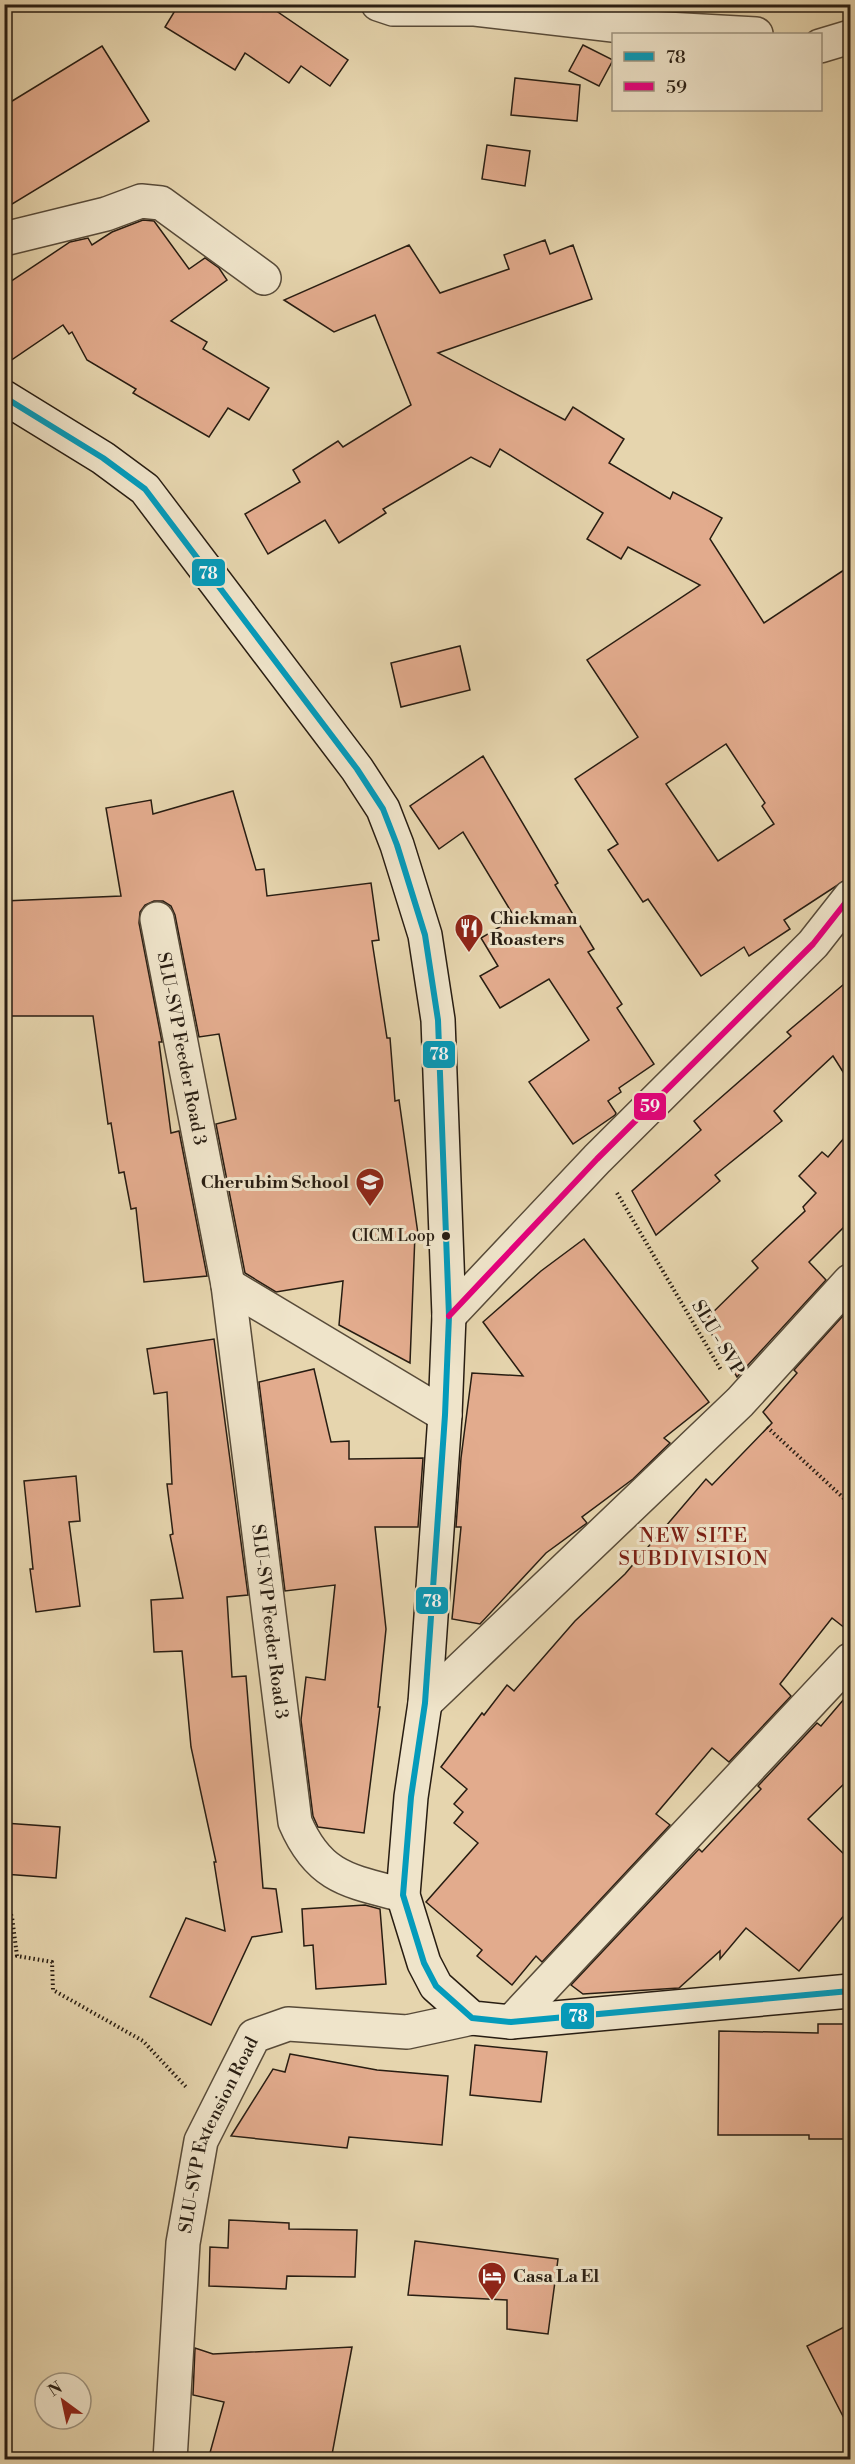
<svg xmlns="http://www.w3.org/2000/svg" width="855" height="2464" font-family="'Libre Bodoni',serif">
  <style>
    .building { fill: #e2ab8d; stroke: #281d12; stroke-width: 1.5; fill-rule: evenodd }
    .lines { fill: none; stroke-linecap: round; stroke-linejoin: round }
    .minor-casing { stroke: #584b39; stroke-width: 36 }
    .secondary-casing { stroke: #281d12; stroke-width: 36 }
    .path { stroke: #281d12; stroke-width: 4; stroke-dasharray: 1.5 3; stroke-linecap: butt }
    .minor { stroke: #efe4ca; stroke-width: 33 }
    .secondary { stroke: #efe4ca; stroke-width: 33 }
    .bus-1-casing { stroke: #efe4ca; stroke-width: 10 }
    .bus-2-casing { stroke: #efe4ca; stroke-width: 10 }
    .bus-1 { stroke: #049bbb; stroke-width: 6 }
    .bus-2 { stroke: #e5007d; stroke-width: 6 }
    .bus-dot { fill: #281d12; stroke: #efe4ca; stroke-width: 2 }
    .labels { text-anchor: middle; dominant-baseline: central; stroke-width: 6; stroke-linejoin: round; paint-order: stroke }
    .bus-label { font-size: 16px; fill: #281d12; stroke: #efe4ca; text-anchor: end }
    .poi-label { font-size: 18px; font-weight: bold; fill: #281d12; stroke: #efe4ca; text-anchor: start }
    .street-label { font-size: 18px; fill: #281d12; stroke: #efe4ca }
    .neighbourhood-label { font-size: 20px; letter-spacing: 1.5px; fill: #7a1f14; stroke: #efe4ca }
    .line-badge { stroke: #efe4ca; stroke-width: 2 }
    .badge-label { font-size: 16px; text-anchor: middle; font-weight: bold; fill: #fff }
  </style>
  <rect width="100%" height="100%" fill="#e6d5ae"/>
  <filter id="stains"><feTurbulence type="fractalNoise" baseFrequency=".00333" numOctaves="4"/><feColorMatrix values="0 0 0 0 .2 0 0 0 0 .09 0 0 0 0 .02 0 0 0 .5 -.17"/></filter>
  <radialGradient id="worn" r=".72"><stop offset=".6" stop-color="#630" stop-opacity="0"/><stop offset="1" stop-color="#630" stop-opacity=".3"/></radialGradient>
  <g class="building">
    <polygon points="179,4 266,4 348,60 330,86 301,66 289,83 245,53 235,70 165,27"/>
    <polygon points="583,45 613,60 599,86 569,71"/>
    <polygon points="102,46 149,121 4,209 4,106"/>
    <polygon points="515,78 580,85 577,121 511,115"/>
    <polygon points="487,145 530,151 525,186 482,179"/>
    <polygon points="143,220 154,221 189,269 205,258 219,268 227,280 171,321 207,342 203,349 269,388 249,420 228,408 209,437 133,393 136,389 87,360 72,332 69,334 63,325 4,365 4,286 70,242 88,238 92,245 112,232"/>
    <path d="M545,240L550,254L573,245L592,299L438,353L565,420L573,407L624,439L609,463L670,499L673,492L722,518L710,539L764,623L850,566V877L784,920L790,929L749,956L744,947L701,976L648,899L643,902L608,850L618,844L575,779L638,737L587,660L700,585L628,547L621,559L587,539L603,513L500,449L490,467L471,457L383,509L386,513L339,543L325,520L268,554L245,514L300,482L293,470L338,441L343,447L411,405L375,315L334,332L284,300L409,245L440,293L509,269L504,255ZM726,744L765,803L762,806L774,824L718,861L666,784Z"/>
    <polygon points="460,646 470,690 401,707 391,663"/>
    <polygon points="483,756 558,883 555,885 594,949 588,952 622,1004 617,1008 654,1064 619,1088 621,1092 608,1101 616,1113 615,1115 573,1144 529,1082 589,1040 549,979 500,1008 480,976 498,966 481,938 515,918 463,832 439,849 410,806"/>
    <polygon points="233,791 256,870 264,869 267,896 371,883 379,940 372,941 387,1038 390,1038 395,1101 399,1100 418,1234 415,1234 410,1363 339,1325 343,1281 276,1292 245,1273 216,1124 236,1119 219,1034 199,1037 175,915 171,906 163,901 154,901 145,905 140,912 139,923 162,1042 159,1042 171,1133 179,1131 207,1276 144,1282 136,1208 131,1209 124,1172 119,1173 111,1123 108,1124 93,1016 10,1016 10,931 4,931 4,901 121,896 106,808 151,800 153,814"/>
    <polygon points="850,979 850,1083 833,1056 774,1111 782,1121 715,1175 720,1181 656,1235 632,1191 701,1130 694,1121 791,1036 787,1032"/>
    <polygon points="850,1131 850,1221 809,1262 826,1280 737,1377 704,1321 758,1268 752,1261 805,1211 803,1207 816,1193 799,1176 822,1152 828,1157"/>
    <polygon points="584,1239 709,1402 664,1438 670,1443 633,1479 582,1517 587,1523 546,1553 480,1624 452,1619 461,1527 456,1527 461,1458 472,1373 523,1376 483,1322 541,1271"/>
    <polygon points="850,1308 850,1632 832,1618 780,1684 791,1696 729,1762 712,1748 656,1814 670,1825 542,1962 536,1956 512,1985 477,1956 482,1950 426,1902 478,1843 454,1823 463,1812 454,1804 467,1789 441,1767 482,1713 484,1715 507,1685 514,1691 575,1621 625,1574 706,1479 712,1485 772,1423 763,1412 797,1373 794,1370"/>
    <polygon points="214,1339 248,1595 227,1597 232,1677 246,1676 263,1888 276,1889 282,1932 252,1937 211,2025 150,1997 186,1918 225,1931 214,1862 216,1862 191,1747 182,1651 154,1652 151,1600 183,1598 170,1535 173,1534 167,1484 172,1484 167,1392 154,1394 147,1349"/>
    <polygon points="314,1369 331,1442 349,1441 349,1459 423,1458 418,1527 375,1527 386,1629 378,1707 380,1707 364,1833 318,1827 313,1816 301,1720 306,1677 325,1680 335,1585 285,1591 259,1382"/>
    <polygon points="76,1476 80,1521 69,1522 80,1606 36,1612 30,1569 33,1569 24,1481"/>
    <polygon points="850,1692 850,1778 808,1819 850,1860 850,1908 799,1971 746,1928 720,1959 720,1951 679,1988 583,1994 571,1985 699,1849 702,1852 761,1789 758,1786 817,1723 821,1726"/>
    <polygon points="4,1823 60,1827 56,1878 4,1874"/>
    <polygon points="365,1905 380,1909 386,1984 316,1989 313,1945 304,1946 302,1909"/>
    <polygon points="818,2024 850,2024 850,2139 809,2139 809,2135 718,2135 719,2031 818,2033"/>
    <polygon points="475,2045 547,2052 541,2102 470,2095"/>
    <polygon points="290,2054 377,2070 448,2076 442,2145 349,2137 347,2148 231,2136 273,2069 285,2072"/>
    <polygon points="229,2220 289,2223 289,2229 357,2230 355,2277 287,2276 286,2289 209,2286 210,2247 228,2248"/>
    <polygon points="415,2241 558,2259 548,2334 507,2329 507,2300 408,2295"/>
    <polygon points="850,2324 850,2430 807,2346"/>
    <polygon points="352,2347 331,2460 208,2460 224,2402 193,2395 195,2348 213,2354"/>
  </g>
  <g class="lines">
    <g class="minor-casing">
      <g id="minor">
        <polyline points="378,4 393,9 475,9 630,27 756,34"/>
        <polyline points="820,46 850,37"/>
        <polyline points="4,239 106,214 141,201 161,203 264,278"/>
        <path id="s1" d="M157,919L228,1285L295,1822C319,1878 349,1881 403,1895"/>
        <polyline points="228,1285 445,1415"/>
        <polyline points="449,1316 597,1159 813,944 850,897"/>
        <polyline points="425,1703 740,1402 850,1281"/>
        <polyline points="511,2022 850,1660"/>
        <path id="s2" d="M170,2460L183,2243L201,2141L254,2036L288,2024L407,2032L472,2018"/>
      </g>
    </g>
    <g class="secondary-casing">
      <polyline id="secondary" points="4,397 103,458 145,489 357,769 383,809 397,845 425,935 438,1020 449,1316 445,1415 425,1703 411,1797 403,1895 424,1963 436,1986 472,2018 511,2022 850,1991"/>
    </g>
    <g class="path">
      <polyline points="617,1193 721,1370"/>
      <polyline points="767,1427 850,1504"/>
      <polyline points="4,1898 12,1917 17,1956 52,1962 53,1990 143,2041 187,2088"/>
    </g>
    <use href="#minor" class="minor"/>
    <use href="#secondary" class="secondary"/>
    <g class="bus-1-casing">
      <polyline id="bus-1" points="4,397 103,458 145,489 357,769 383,809 397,845 425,935 438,1020 449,1316 445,1415 425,1703 411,1797 403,1895 424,1963 436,1986 472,2018 511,2022 850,1991"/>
    </g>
    <g class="bus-2-casing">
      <polyline id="bus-2" points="449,1316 597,1159 813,944 850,897"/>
    </g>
    <use href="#bus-1" class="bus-1"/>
    <use href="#bus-2" class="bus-2"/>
  </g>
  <defs>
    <g id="restaurant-pin" transform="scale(1.5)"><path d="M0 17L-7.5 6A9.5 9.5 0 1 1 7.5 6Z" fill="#8f2418" stroke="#efe4ca"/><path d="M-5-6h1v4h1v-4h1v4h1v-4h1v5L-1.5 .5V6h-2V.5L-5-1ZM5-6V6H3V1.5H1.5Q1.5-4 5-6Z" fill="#fff"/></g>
    <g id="school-pin" transform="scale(1.5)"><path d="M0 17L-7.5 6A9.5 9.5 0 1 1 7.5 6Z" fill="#8f2418" stroke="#efe4ca"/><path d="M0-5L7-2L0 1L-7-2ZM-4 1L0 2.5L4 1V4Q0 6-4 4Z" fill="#fff"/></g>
    <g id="hotel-pin" transform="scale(1.5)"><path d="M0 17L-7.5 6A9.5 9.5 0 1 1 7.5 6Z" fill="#8f2418" stroke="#efe4ca"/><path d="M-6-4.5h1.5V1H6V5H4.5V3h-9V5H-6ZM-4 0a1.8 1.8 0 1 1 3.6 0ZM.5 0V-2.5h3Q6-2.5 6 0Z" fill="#fff"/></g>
  </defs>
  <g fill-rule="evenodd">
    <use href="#restaurant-pin" x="469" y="928"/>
    <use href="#school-pin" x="370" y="1182"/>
    <use href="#hotel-pin" x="492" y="2276"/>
  </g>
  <circle class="bus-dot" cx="446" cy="1236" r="5"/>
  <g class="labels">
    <g class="bus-label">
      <text x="435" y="1236">CICM Loop</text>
    </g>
    <g class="poi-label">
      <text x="490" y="918">Chickman<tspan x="490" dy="21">Roasters</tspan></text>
      <text x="349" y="1182" text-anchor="end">Cherubim School</text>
      <text x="513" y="2276">Casa La El</text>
    </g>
    <g class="street-label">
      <text stroke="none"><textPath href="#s1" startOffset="132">SLU-SVP Feeder Road 3</textPath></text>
      <text transform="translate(718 1338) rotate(59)">SLU - SVP</text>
      <text stroke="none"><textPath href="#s1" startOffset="712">SLU-SVP Feeder Road 3</textPath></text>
      <text stroke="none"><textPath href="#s2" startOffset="332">SLU-SVP Extension Road</textPath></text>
    </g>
    <g class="neighbourhood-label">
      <text x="694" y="1536">NEW SITE<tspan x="694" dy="23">SUBDIVISION</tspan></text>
    </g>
  </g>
  <g class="line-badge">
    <rect x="191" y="558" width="35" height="29" rx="6" fill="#049bbb"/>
    <rect x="422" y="1040" width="34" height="29" rx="6" fill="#049bbb"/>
    <rect x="633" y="1092" width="34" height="29" rx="6" fill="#e5007d"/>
    <rect x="415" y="1586" width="34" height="29" rx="6" fill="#049bbb"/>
    <rect x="560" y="2002" width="35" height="28" rx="6" fill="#049bbb"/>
  </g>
  <g class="badge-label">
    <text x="208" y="579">78</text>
    <text x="439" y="1060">78</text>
    <text x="650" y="1112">59</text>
    <text x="432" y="1607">78</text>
    <text x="578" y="2022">78</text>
  </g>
  <rect width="855" height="2464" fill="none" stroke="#e6d5ae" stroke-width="24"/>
  <rect x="6" y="6" width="843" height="2452" fill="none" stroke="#281d12" stroke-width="3"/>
  <rect x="12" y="12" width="831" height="2440" fill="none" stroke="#281d12" stroke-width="1.5"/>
  <rect x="612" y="33" width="210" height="78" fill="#efe4ca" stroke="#9f9480" stroke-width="1.5"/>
  <rect x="624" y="52" width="30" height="9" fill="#049bbb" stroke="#9f9480" stroke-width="1.5"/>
  <text x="666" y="63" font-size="18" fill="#281d12">78</text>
  <rect x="624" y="82" width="30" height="9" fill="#e5007d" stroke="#9f9480" stroke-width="1.5"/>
  <text x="666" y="93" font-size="18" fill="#281d12">59</text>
  <g transform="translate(63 2401) rotate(327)"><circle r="28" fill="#efe4ca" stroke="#9f9480" stroke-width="1.5"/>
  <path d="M0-4.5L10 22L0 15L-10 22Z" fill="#8f2418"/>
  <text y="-9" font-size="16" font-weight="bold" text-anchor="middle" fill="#281d12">N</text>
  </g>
  <rect width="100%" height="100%" filter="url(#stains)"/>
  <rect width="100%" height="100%" fill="url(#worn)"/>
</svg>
